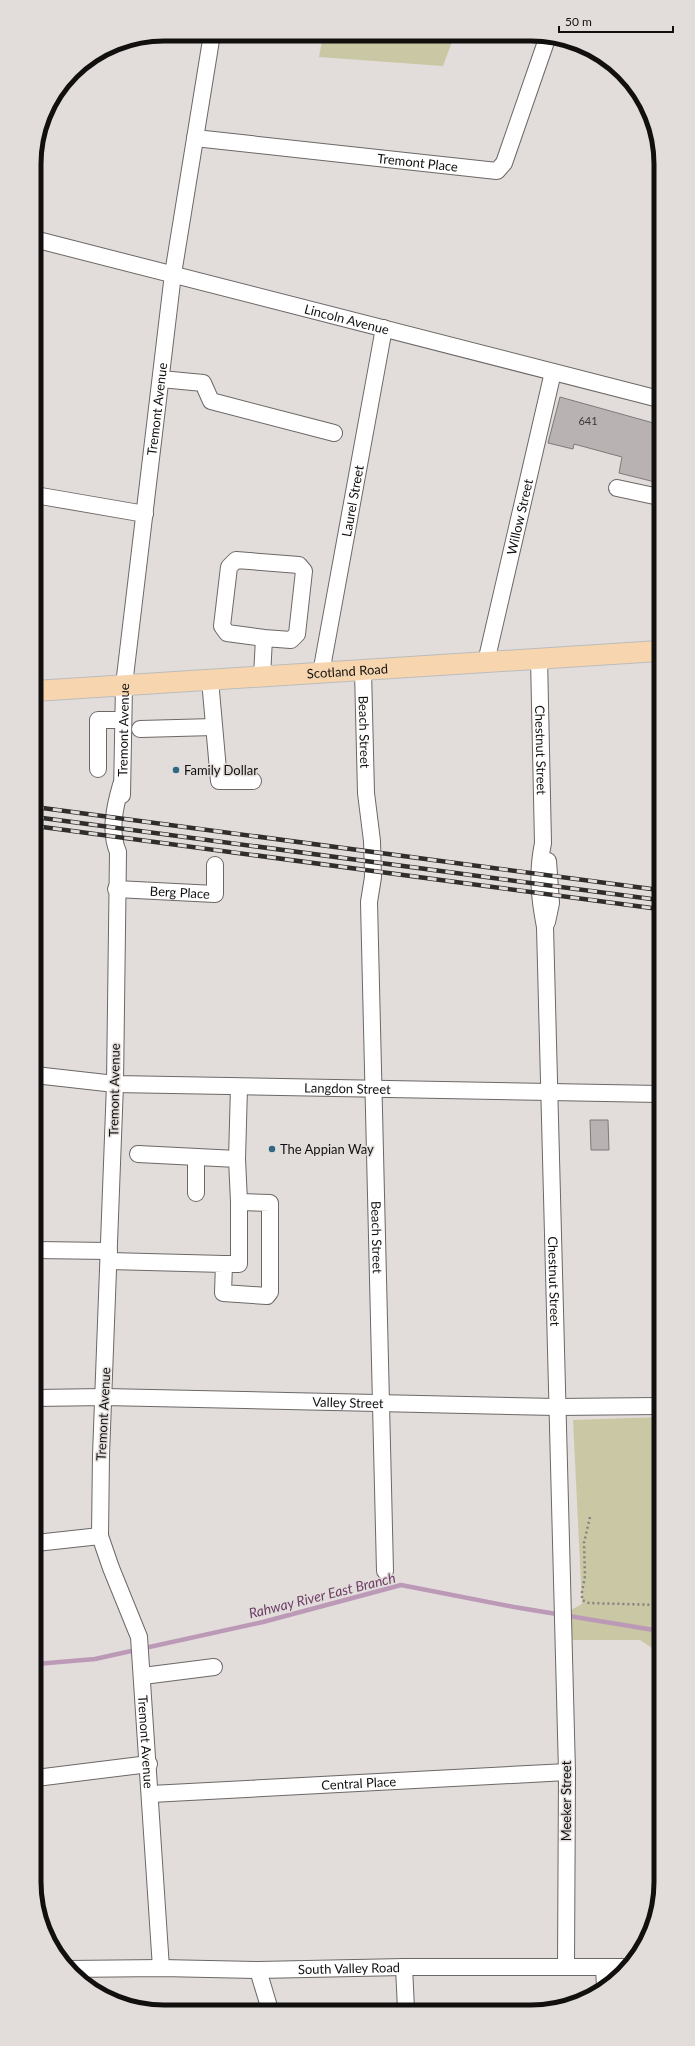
<svg xmlns="http://www.w3.org/2000/svg" width="695" height="2046" font-family="Lato,sans-serif">
  <style>
    .green { fill: #c9c7a4 }
    .lines { fill: none; stroke-linecap: round; stroke-linejoin: round }
    .stream { stroke: #bc9ab7; stroke-width: 4.5 }
    .building { fill: #b8b2b3; stroke: #7f797a }
    .minor-casing { stroke: #6c6866; stroke-width: 18 }
    .major-casing { stroke: #bcbcbc; stroke-width: 22 }
    .path { stroke: #858180; stroke-width: 2.5; stroke-dasharray: 2 3; stroke-linecap: butt }
    .minor { stroke: #fff; stroke-width: 16 }
    .major { stroke: #f7d6af; stroke-width: 20 }
    .rail-casing { stroke: #302e2d; stroke-width: 4.5 }
    .rail { stroke: #e2dddb; stroke-width: 3; stroke-dasharray: 9; stroke-linecap: butt }
    .poi-dot { fill: #306782; stroke: #e2dddb; stroke-width: 1.5 }
    .labels { text-anchor: middle; dominant-baseline: central; stroke-width: 3; stroke-linejoin: round; paint-order: stroke }
    .number-label { font-size: 11px; fill: #3b3838 }
    .street-label { font-size: 13px; fill: #11100f; stroke: #e2dddb }
    .poi-label { font-size: 13px; fill: #11100f; stroke: #e2dddb; text-anchor: start }
    .water-label { font-size: 14px; font-style: italic; fill: #6d3f67; stroke: #e2dddb }
    .rim { fill: none; stroke: #11100f; stroke-width: 5 }
  </style>
  <rect width="100%" height="100%" fill="#e2dddb"/>
  <g class="green">
    <polygon points="323,35 454,36 443,66 319,57"/>
    <polygon points="660,1417 660,1653 640,1640 568,1640 569,1611 582,1604 573,1420"/>
  </g>
  <g class="lines">
    <polyline class="stream" points="36,1664 95,1659 263,1622 401,1585 514,1607 660,1631"/>
  </g>
  <g class="building">
    <polygon points="560,397 657,424 659,427 659,483 619,473 622,457 574,444 573,449 548,443"/>
    <polygon points="590,1120 608,1120 609,1150 591,1150"/>
  </g>
  <g class="lines">
    <g class="minor-casing">
      <g id="minor">
        <path id="s1" d="M195,138L497,171L504,163L548,36"/>
        <path id="s2" d="M34,239L659,399"/>
        <polyline points="161,379 203,383 211,401 334,433"/>
        <polyline points="617,488 659,497"/>
        <polyline points="35,495 145,514"/>
        <path id="s3" d="M539,658L543,843C537,873 539,896 545,927L567,1772L566,1967"/>
        <path id="s4" d="M486,662L553,372"/>
        <path id="s5" d="M363,671L366,793L372,841L373,877L369,902L385,1571"/>
        <path id="s6" d="M321,673L384,328"/>
        <polyline points="262,677 264,638 291,640 297,634 304,571 299,565 236,560 229,567 222,626 227,633 264,638"/>
        <polyline points="210,680 219,781 253,781"/>
        <polyline points="140,729 214,727"/>
        <polyline points="98,769 98,720 123,720"/>
        <path id="s7" d="M121,785C115,806 109,831 118,852L115,1084L101,1455L100,1536L111,1568L139,1637L161,1968"/>
        <path id="s8" d="M122,795L124,685L173,274L212,34"/>
        <path id="s9" d="M116,889L215,894V865"/>
        <polyline points="547,922 551,903 548,861"/>
        <path id="s10" d="M35,1075L115,1084L660,1094"/>
        <polyline points="237,1159 239,1087"/>
        <polyline points="196,1193 196,1157"/>
        <polyline points="36,1250 109,1251"/>
        <polyline points="109,1261 224,1264 223,1293 267,1296 270,1292 270,1203 239,1202 237,1159 138,1154"/>
        <polyline points="224,1264 239,1264 239,1202"/>
        <path id="s11" d="M36,1398L104,1397L556,1407L660,1406"/>
        <polyline points="36,1543 100,1536"/>
        <polyline points="143,1676 214,1667"/>
        <polyline points="36,1778 149,1764"/>
        <path id="s12" d="M151,1794L567,1772"/>
        <polyline points="404,1967 406,2009"/>
        <polyline points="604,1967 605,1987"/>
        <path id="s13" d="M68,1969L161,1968L258,1970L404,1967H629"/>
        <polyline points="258,1970 270,2010"/>
      </g>
    </g>
    <g class="major-casing">
      <g id="major">
        <path id="s14" d="M35,691L659,651"/>
      </g>
    </g>
    <polyline class="path" points="590,1517 584,1543 585,1576 582,1592 582,1600 589,1603 660,1605"/>
    <use href="#minor" class="minor"/>
    <use href="#major" class="major"/>
    <g class="rail-casing">
      <g id="rail">
        <polyline points="35,807 659,890"/>
        <polyline points="35,817 659,900"/>
        <polyline points="35,826 659,909"/>
      </g>
    </g>
    <use href="#rail" class="rail"/>
  </g>
  <g class="poi-dot">
    <circle cx="176" cy="770" r="4"/>
    <circle cx="272" cy="1149" r="4"/>
  </g>
  <g class="labels">
    <g class="number-label">
      <text x="588" y="420">641</text>
    </g>
    <g class="street-label">
      <text stroke="none"><textPath href="#s1" startOffset="224">Tremont Place</textPath></text>
      <text stroke="none"><textPath href="#s2" startOffset="323">Lincoln Avenue</textPath></text>
      <text stroke="none"><textPath href="#s8" startOffset="388">Tremont Avenue</textPath></text>
      <text stroke="none"><textPath href="#s6" startOffset="175">Laurel Street</textPath></text>
      <text stroke="none"><textPath href="#s4" startOffset="149">Willow Street</textPath></text>
      <text stroke="none"><textPath href="#s14" startOffset="313">Scotland Road</textPath></text>
      <text stroke="none"><textPath href="#s8" startOffset="65">Tremont Avenue</textPath></text>
      <text stroke="none"><textPath href="#s5" startOffset="61">Beach Street</textPath></text>
      <text stroke="none"><textPath href="#s3" startOffset="92">Chestnut Street</textPath></text>
      <text stroke="none"><textPath href="#s9" startOffset="64">Berg Place</textPath></text>
      <text stroke="none"><textPath href="#s10" startOffset="313">Langdon Street</textPath></text>
      <text transform="translate(114 1090) rotate(-89)">Tremont Avenue</text>
      <text stroke="none"><textPath href="#s5" startOffset="567">Beach Street</textPath></text>
      <text stroke="none"><textPath href="#s3" startOffset="624">Chestnut Street</textPath></text>
      <text stroke="none"><textPath href="#s11" startOffset="312">Valley Street</textPath></text>
      <text transform="translate(103 1414) rotate(-87)">Tremont Avenue</text>
      <text stroke="none"><textPath href="#s7" startOffset="966">Tremont Avenue</textPath></text>
      <text stroke="none"><textPath href="#s12" startOffset="208">Central Place</textPath></text>
      <text transform="translate(566 1801) rotate(-90)">Meeker Street</text>
      <text stroke="none"><textPath href="#s13" startOffset="281">South Valley Road</textPath></text>
    </g>
    <g class="poi-label">
      <text x="184" y="770">Family Dollar</text>
      <text x="280" y="1149">The Appian Way</text>
    </g>
    <g class="water-label">
      <text transform="translate(322 1595) rotate(-14)">Rahway River East Branch</text>
    </g>
  </g>
  <path d="M0 0H695V2046H0ZM164 41H531A123 123 0 0 1 654 164V1882A123 123 0 0 1 531 2005H164A123 123 0 0 1 41 1882V164A123 123 0 0 1 164 41Z" fill="#e2dddb" fill-rule="evenodd"/>
  <path class="rim" d="M164 41H531A123 123 0 0 1 654 164V1882A123 123 0 0 1 531 2005H164A123 123 0 0 1 41 1882V164A123 123 0 0 1 164 41Z"/>
  <path d="M559 26v6h114v-6" fill="none" stroke="#11100f" stroke-width="2"/>
  <text x="565" y="26" font-size="12" fill="#11100f" stroke="#e2dddb" stroke-width="3" paint-order="stroke">50 m</text>
</svg>
